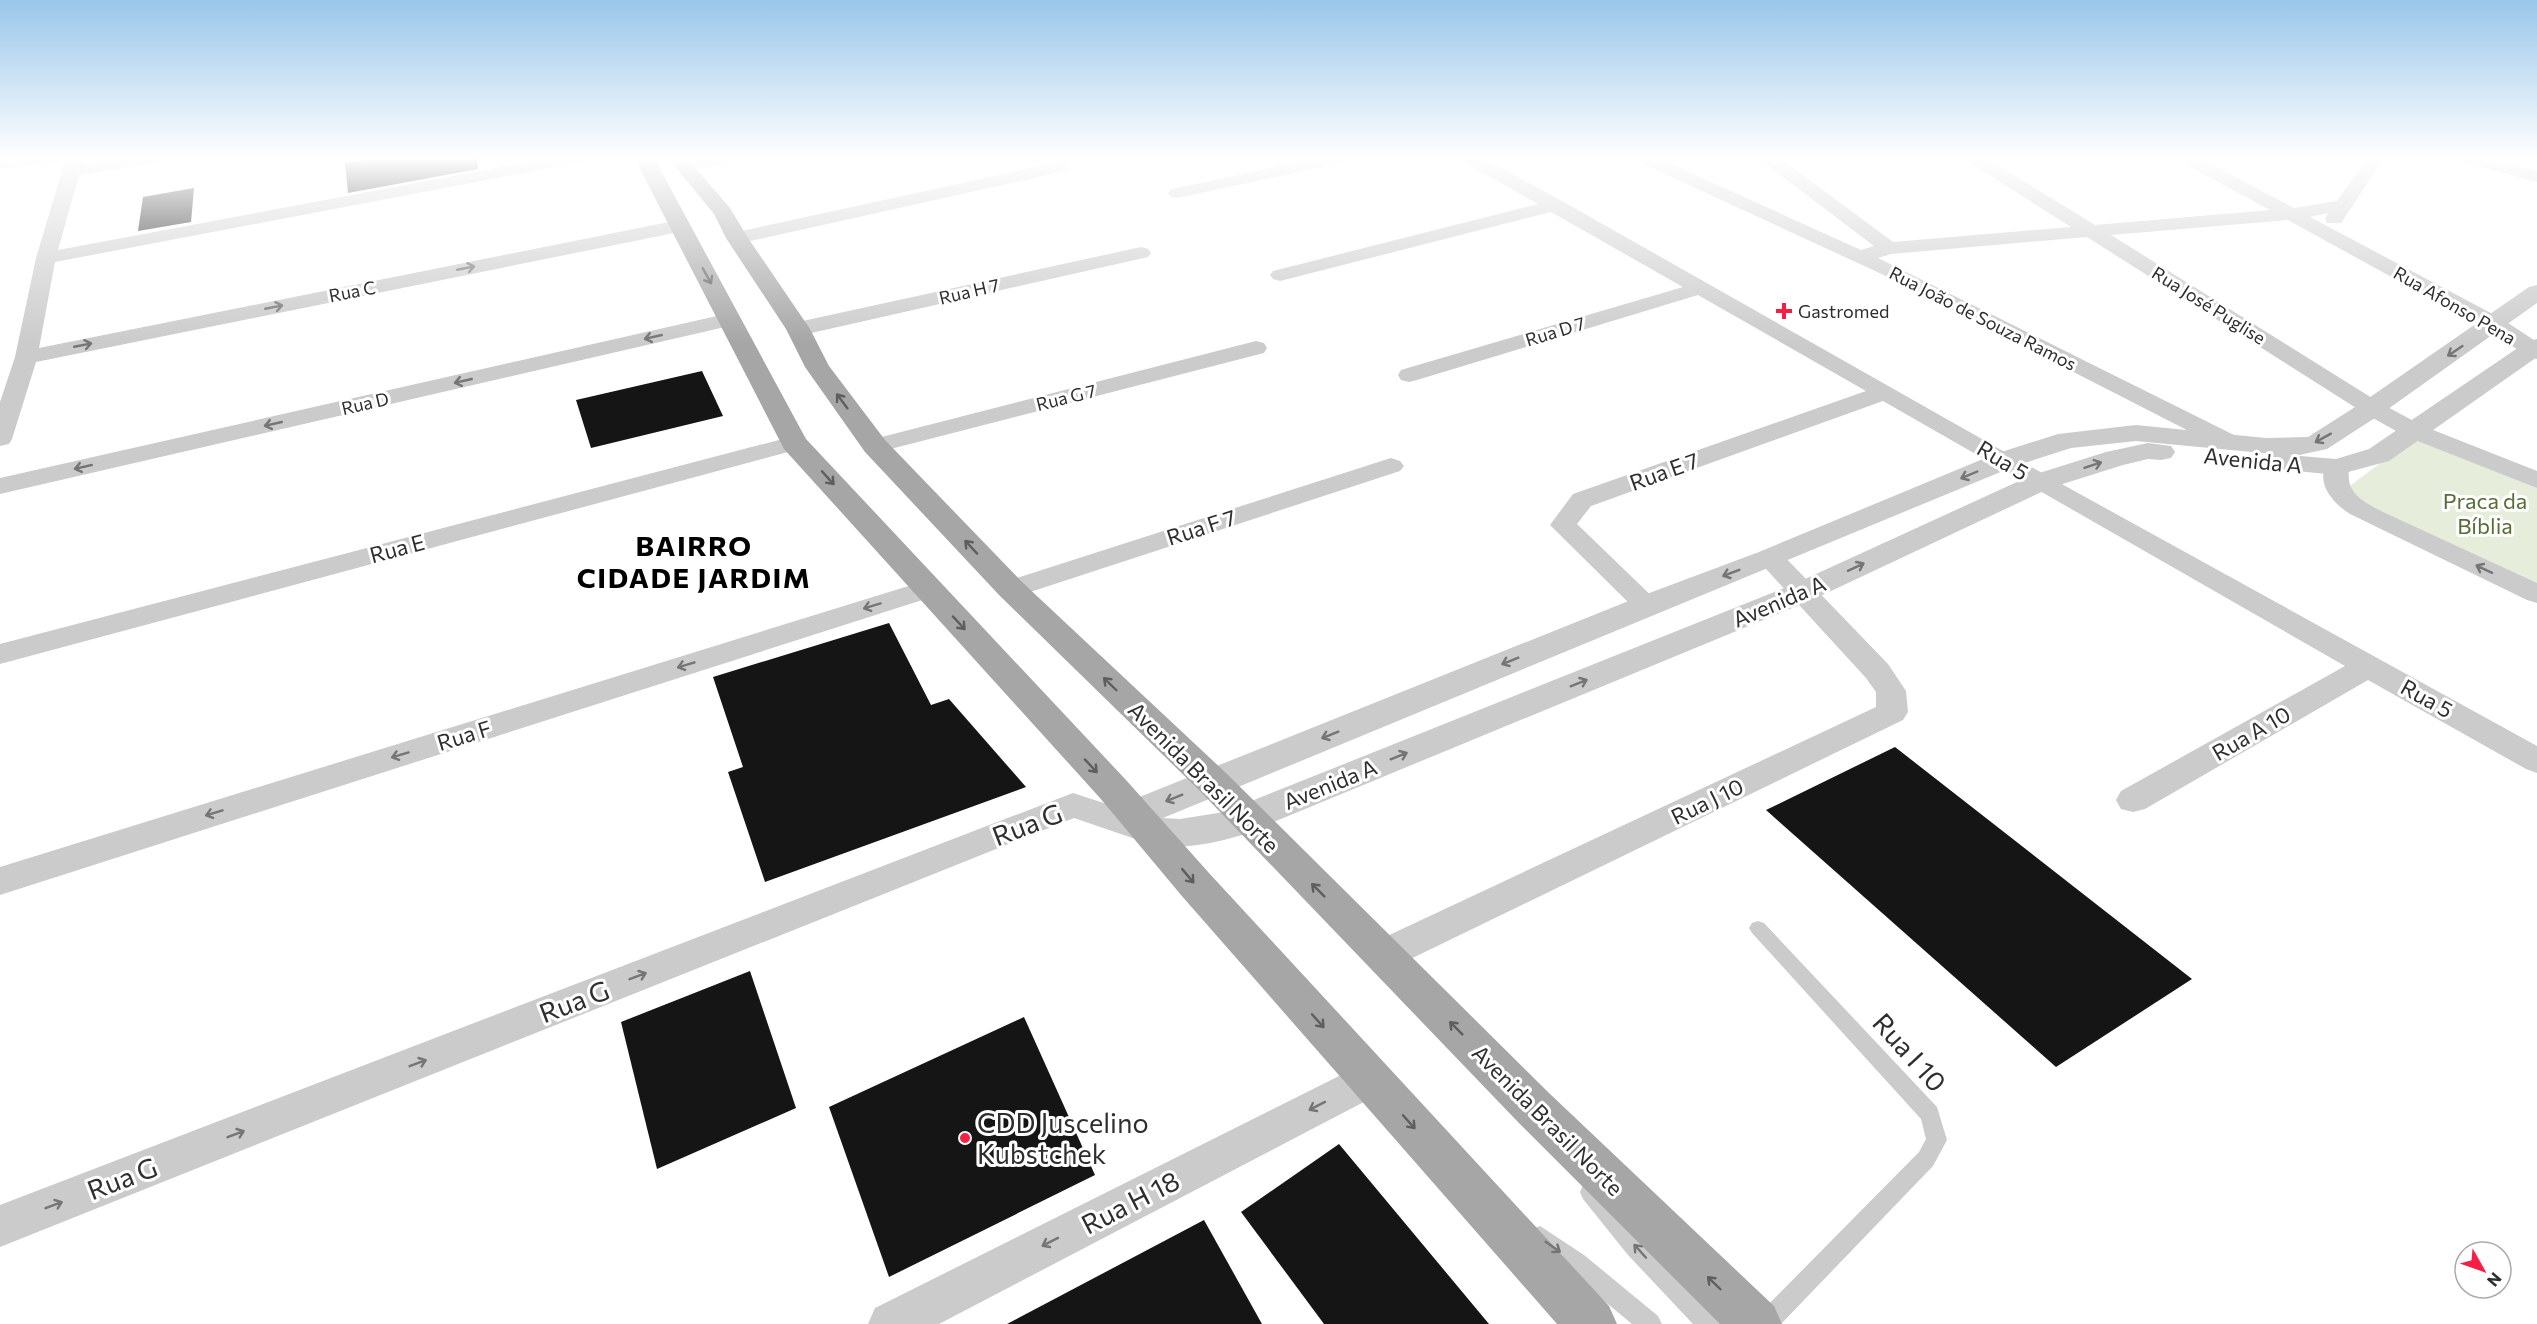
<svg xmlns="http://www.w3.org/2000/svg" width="2537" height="1324" font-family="Commissioner,sans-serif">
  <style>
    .green { fill: #e6edda }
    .building { fill: #151515 }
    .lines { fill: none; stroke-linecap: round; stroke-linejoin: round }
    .service { fill: #cbcbcb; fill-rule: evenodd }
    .minor { fill: #cbcbcb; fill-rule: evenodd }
    .tertiary { fill: #cbcbcb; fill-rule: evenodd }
    .primary { fill: #a6a6a6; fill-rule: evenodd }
    .oneway { stroke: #757575 }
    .oneway2 { stroke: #5e5e5e }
    .poi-dot { fill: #f51f43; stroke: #fff; stroke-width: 2 }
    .labels { text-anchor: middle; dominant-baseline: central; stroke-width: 6; stroke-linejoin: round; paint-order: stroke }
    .far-street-label { font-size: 18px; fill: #2e2e2e; stroke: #fff }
    .far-poi-label { font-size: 18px; fill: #2e2e2e; stroke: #fff; text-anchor: start }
    .street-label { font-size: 22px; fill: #2e2e2e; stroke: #fff }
    .park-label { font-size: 22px; fill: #566d37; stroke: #fff }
    .near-street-label { font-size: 27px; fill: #2e2e2e; stroke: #fff }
    .near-poi-label { font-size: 27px; fill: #2e2e2e; stroke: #fff; text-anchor: start }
    .district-label { font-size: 28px; font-weight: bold; letter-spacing: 1.5px; fill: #000; stroke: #fff }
  </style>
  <rect width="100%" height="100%" fill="#fff"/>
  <polygon class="green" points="2417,436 2537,482 2537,591 2340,493"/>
  <g class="building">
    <polygon points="379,158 477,158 478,169 348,193 345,163"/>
    <polygon points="194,188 191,222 138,231 143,197"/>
    <polygon points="702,371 723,416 591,448 576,400"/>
    <polygon points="889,623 931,705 949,699 1026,787 765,882 728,772 743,767 713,677"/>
    <polygon points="1895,747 2192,979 2056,1067 1766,810"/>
    <polygon points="750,971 796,1108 657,1169 621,1022"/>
    <polygon points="1024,1017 1095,1175 889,1277 829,1107"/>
    <polygon points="1339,1144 1489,1324 1324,1324 1241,1212"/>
    <polygon points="1204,1220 1262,1324 1007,1324"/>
  </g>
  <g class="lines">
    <g class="service">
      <polygon points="1758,921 1764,923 1937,1107 1947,1140 1933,1166 1781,1324 1753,1324 1757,1316 1919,1152 1926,1139 1921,1119 1752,933 1749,928 1752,923"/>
      <polygon points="1591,1182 1599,1185 1644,1239 1717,1316 1721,1324 1693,1324 1628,1255 1583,1199 1580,1192 1583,1185"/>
      <polygon points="1540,1226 1584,1255 1658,1316 1662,1324 1632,1324 1568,1271 1532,1245 1529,1237 1532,1229"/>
    </g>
    <g class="minor">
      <polygon points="11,158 63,158 60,162 54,163 0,169 0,159"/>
      <polygon points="66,158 83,158 82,164 126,158 166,158 163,162 157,163 79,175 58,250 550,158 585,158 582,162 576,163 55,262 39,348 679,220 686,222 689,226 686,230 679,232 36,362 12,439 9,444 0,446 0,402 15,357 36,258"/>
      <path d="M698,158H734L731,162C719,165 703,170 691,167L688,163L691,159Z"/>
      <polygon points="1319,158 1351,158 1348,162 1342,163 1177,198 1171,197 1168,193 1171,189 1177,188"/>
      <polygon points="1461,158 1482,158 1562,201 2049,477 2537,746 2537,773 2526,769 2368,680 2145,809 2133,812 2121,809 2116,800 2121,791 2345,666 1883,401 1591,506 1577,524 1661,605 1657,611 1647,614 1637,611 1550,525 1573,494 1866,391 1698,295 1417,380 1409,382 1401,380 1398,375 1401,370 1683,287 1551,212 1280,281 1273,279 1270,275 1273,271 1538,204 1464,162"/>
      <polygon points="1636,158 1658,158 1861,250 1874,246 1763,162 1761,158 1780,158 1893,242 2071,227 1969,162 1967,158 1986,158 2095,225 2270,210 2181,162 2179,158 2199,158 2294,208 2337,201 2368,158 2384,158 2341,223 2327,223 2325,219 2328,213 2310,217 2502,319 2537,342 2537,359 2529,357 2486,329 2288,220 2111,235 2380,403 2423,426 2537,471 2537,488 2405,436 2364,413 2087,237 1891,254 1878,258 2240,438 2243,443 2240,448 2231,450 2222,448 1886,276 1639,162"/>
      <polygon points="2460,158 2487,158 2537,171 2537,182 2463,162"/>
      <polygon points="1059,162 1065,163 1068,167 1065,171 737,244 730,242 727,238 730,234 737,232"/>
      <polygon points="1141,247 1148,249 1151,253 1148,257 798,336 790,334 787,329 790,324 798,322"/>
      <polygon points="730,313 738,314 741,319 738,324 0,494 0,478"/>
      <polygon points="1256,341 1264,343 1267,348 1264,353 875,453 866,451 863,446 866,441"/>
      <polygon points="794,436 803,438 806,443 803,448 0,664 0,644"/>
      <polygon points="1391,458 1400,461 1404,466 1400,471 1021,595 1011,598 1001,595 997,589 1001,583"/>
      <path d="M2337,459L2346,462C2350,468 2348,473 2349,480C2351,497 2370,505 2383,512L2537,583V603L2527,600L2350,514C2333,503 2314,482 2328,462Z"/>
      <polygon points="1770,550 1780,552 1888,664 1906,691 1908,712 1903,720 1396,966 1383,970 1370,966 1364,955 1370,944 1876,707 1876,692 1866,678 1756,558 1760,552"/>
      <polygon points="928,580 938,583 942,589 938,595 0,895 0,867"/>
      <polygon points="1073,793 1162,822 1167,831 1162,840 1150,844 1074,818 0,1247 0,1205"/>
      <polygon points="1369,1061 1383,1066 1389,1079 1383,1092 939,1324 868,1324 875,1308"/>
    </g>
    <path class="tertiary" d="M2537,285V303L2381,414L2327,449L2299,455H2288L2336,459L2369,449L2528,341L2537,339V357L2389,461L2337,475L2265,468L2261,462L2265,456L2273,454L2136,441L2071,448L2015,466L1163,818L1180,819L1224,812L1792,585L2030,476L2106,452L2148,443L2171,446L2175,452L2171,458L2161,460L2148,459L2123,465L2050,488L1814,599L1242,835C1209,845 1171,852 1137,841L1131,831L1133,827L1122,824L1116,814L1122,804L1636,598L1759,552L1995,454L2058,434L2136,425L2266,438L2308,437L2363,402L2529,287Z"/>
    <g class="primary">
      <polygon points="638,158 657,158 660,169 806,439 1126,780 1209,873 1609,1306 1617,1324 1557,1324 1181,895 1100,798 784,449 640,169"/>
      <polygon points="668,158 687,158 730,208 748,238 810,329 829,366 885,440 1022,582 1226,773 1549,1093 1774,1306 1782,1324 1720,1324 1517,1121 1200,791 1000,596 865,452 805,367 786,329 726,238 714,214"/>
    </g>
  </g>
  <defs><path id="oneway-shaft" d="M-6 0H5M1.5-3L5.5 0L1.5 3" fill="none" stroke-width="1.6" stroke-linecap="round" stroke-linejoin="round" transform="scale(1.5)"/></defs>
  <g class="oneway">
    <use href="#oneway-shaft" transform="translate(466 268) rotate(-11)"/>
    <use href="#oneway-shaft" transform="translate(274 307) rotate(-11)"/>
    <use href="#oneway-shaft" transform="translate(653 337) rotate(167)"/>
    <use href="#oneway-shaft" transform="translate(83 345) rotate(-11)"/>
    <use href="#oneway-shaft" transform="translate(2455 351) rotate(146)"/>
    <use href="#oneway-shaft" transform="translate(463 381) rotate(167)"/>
    <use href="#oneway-shaft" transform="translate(273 424) rotate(167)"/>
    <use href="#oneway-shaft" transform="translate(2323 438) rotate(151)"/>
    <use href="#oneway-shaft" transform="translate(2093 465) rotate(-18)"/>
    <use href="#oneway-shaft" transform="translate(83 467) rotate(167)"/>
    <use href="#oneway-shaft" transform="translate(1969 475) rotate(157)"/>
    <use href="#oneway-shaft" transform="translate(1856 567) rotate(-25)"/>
    <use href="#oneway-shaft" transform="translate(2484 569) rotate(-155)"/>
    <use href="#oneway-shaft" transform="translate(1731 573) rotate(159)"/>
    <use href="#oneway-shaft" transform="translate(872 606) rotate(163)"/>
    <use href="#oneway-shaft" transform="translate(1510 661) rotate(158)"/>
    <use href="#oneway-shaft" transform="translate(686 665) rotate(163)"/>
    <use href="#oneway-shaft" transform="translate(1579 683) rotate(-22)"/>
    <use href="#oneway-shaft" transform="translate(1330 735) rotate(158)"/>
    <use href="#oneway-shaft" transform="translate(400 755) rotate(163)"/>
    <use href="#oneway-shaft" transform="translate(1399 756) rotate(-22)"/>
    <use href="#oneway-shaft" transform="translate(1174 798) rotate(158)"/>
    <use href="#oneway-shaft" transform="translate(214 813) rotate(163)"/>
    <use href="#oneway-shaft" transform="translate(638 976) rotate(-21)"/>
    <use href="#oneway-shaft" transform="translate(418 1063) rotate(-21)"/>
    <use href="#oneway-shaft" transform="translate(1317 1106) rotate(153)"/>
    <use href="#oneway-shaft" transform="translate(236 1134) rotate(-21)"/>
    <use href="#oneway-shaft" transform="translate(54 1205) rotate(-21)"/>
    <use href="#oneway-shaft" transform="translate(1050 1242) rotate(153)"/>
    <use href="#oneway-shaft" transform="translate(1553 1247) rotate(35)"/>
    <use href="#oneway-shaft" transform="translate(1640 1251) rotate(-132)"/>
  </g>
  <g class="oneway2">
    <use href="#oneway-shaft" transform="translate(707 276) rotate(61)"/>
    <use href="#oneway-shaft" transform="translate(842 401) rotate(-127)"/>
    <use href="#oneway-shaft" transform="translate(828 478) rotate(48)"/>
    <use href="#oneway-shaft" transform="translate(971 547) rotate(-133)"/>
    <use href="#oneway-shaft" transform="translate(959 623) rotate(47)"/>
    <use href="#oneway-shaft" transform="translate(1110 684) rotate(-136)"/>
    <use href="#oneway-shaft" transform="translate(1091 766) rotate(47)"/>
    <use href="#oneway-shaft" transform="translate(1188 876) rotate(50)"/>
    <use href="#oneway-shaft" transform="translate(1318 890) rotate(-135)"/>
    <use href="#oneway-shaft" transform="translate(1318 1021) rotate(48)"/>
    <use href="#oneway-shaft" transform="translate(1456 1028) rotate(-135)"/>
    <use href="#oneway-shaft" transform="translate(1409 1122) rotate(48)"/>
    <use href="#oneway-shaft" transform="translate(1714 1283) rotate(-136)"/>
  </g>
  <linearGradient id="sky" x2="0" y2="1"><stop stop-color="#99c6ea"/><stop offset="0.46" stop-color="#fff"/><stop offset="1" stop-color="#fff" stop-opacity="0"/></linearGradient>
  <rect width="2537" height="343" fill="url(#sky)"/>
  <g class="poi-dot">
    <path d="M1781 302h6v6h6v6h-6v6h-6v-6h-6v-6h6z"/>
    <circle cx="965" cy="1138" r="6"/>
  </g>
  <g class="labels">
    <g class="far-street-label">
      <text transform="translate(352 291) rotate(-11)">Rua C</text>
      <text transform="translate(969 291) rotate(-13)">Rua H 7</text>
      <text transform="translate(2209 305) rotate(32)">Rua José Puglise</text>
      <text transform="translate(2455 305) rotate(30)">Rua Afonso Pena</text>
      <text transform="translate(1983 318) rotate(27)">Rua João de Souza Ramos</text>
      <text transform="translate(1555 331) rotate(-17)">Rua D 7</text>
      <text transform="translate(1066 397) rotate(-14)">Rua G 7</text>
      <text transform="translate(365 403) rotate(-13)">Rua D</text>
    </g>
    <g class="far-poi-label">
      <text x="1798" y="311">Gastromed</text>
    </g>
    <g class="street-label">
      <text transform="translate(2003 460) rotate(31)">Rua 5</text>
      <text transform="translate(2253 460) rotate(6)">Avenida A</text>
      <text transform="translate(1664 471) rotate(-20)">Rua E 7</text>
      <text transform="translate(1201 527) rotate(-18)">Rua F 7</text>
      <text transform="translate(397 548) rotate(-15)">Rua E</text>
      <text transform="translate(1779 601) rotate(-23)">Avenida A</text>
      <text transform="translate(2427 698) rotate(29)">Rua 5</text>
      <text transform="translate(2251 733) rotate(-30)">Rua A 10</text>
      <text transform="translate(464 735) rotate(-17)">Rua F</text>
      <text transform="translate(1204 777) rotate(45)">Avenida Brasil Norte</text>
      <text transform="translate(1330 784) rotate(-22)">Avenida A</text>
      <text transform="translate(1707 801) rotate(-26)">Rua J 10</text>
      <text transform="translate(1548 1120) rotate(45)">Avenida Brasil Norte</text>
    </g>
    <g class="park-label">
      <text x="2485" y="500">Praca da<tspan x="2485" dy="25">Bíblia</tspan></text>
    </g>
    <g class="near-street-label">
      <text transform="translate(1027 824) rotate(-21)">Rua G</text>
      <text transform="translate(574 1001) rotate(-21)">Rua G</text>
      <text transform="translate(1910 1052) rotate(48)">Rua I 10</text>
      <text transform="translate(122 1178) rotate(-21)">Rua G</text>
      <text transform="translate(1130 1202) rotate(-27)">Rua H 18</text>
    </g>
    <g class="near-poi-label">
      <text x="977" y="1122">CDD Juscelino<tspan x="977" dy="31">Kubstchek</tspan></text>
    </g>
    <g class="district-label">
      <text x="694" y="545">BAIRRO<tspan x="694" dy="32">CIDADE JARDIM</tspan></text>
    </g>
  </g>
  <g transform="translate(2483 1270) rotate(130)"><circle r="28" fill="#ffffff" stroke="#ababab" stroke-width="1.5"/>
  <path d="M0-4.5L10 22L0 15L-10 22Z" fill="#f51f43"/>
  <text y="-9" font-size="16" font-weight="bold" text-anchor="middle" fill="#2e2e2e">N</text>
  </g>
</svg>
